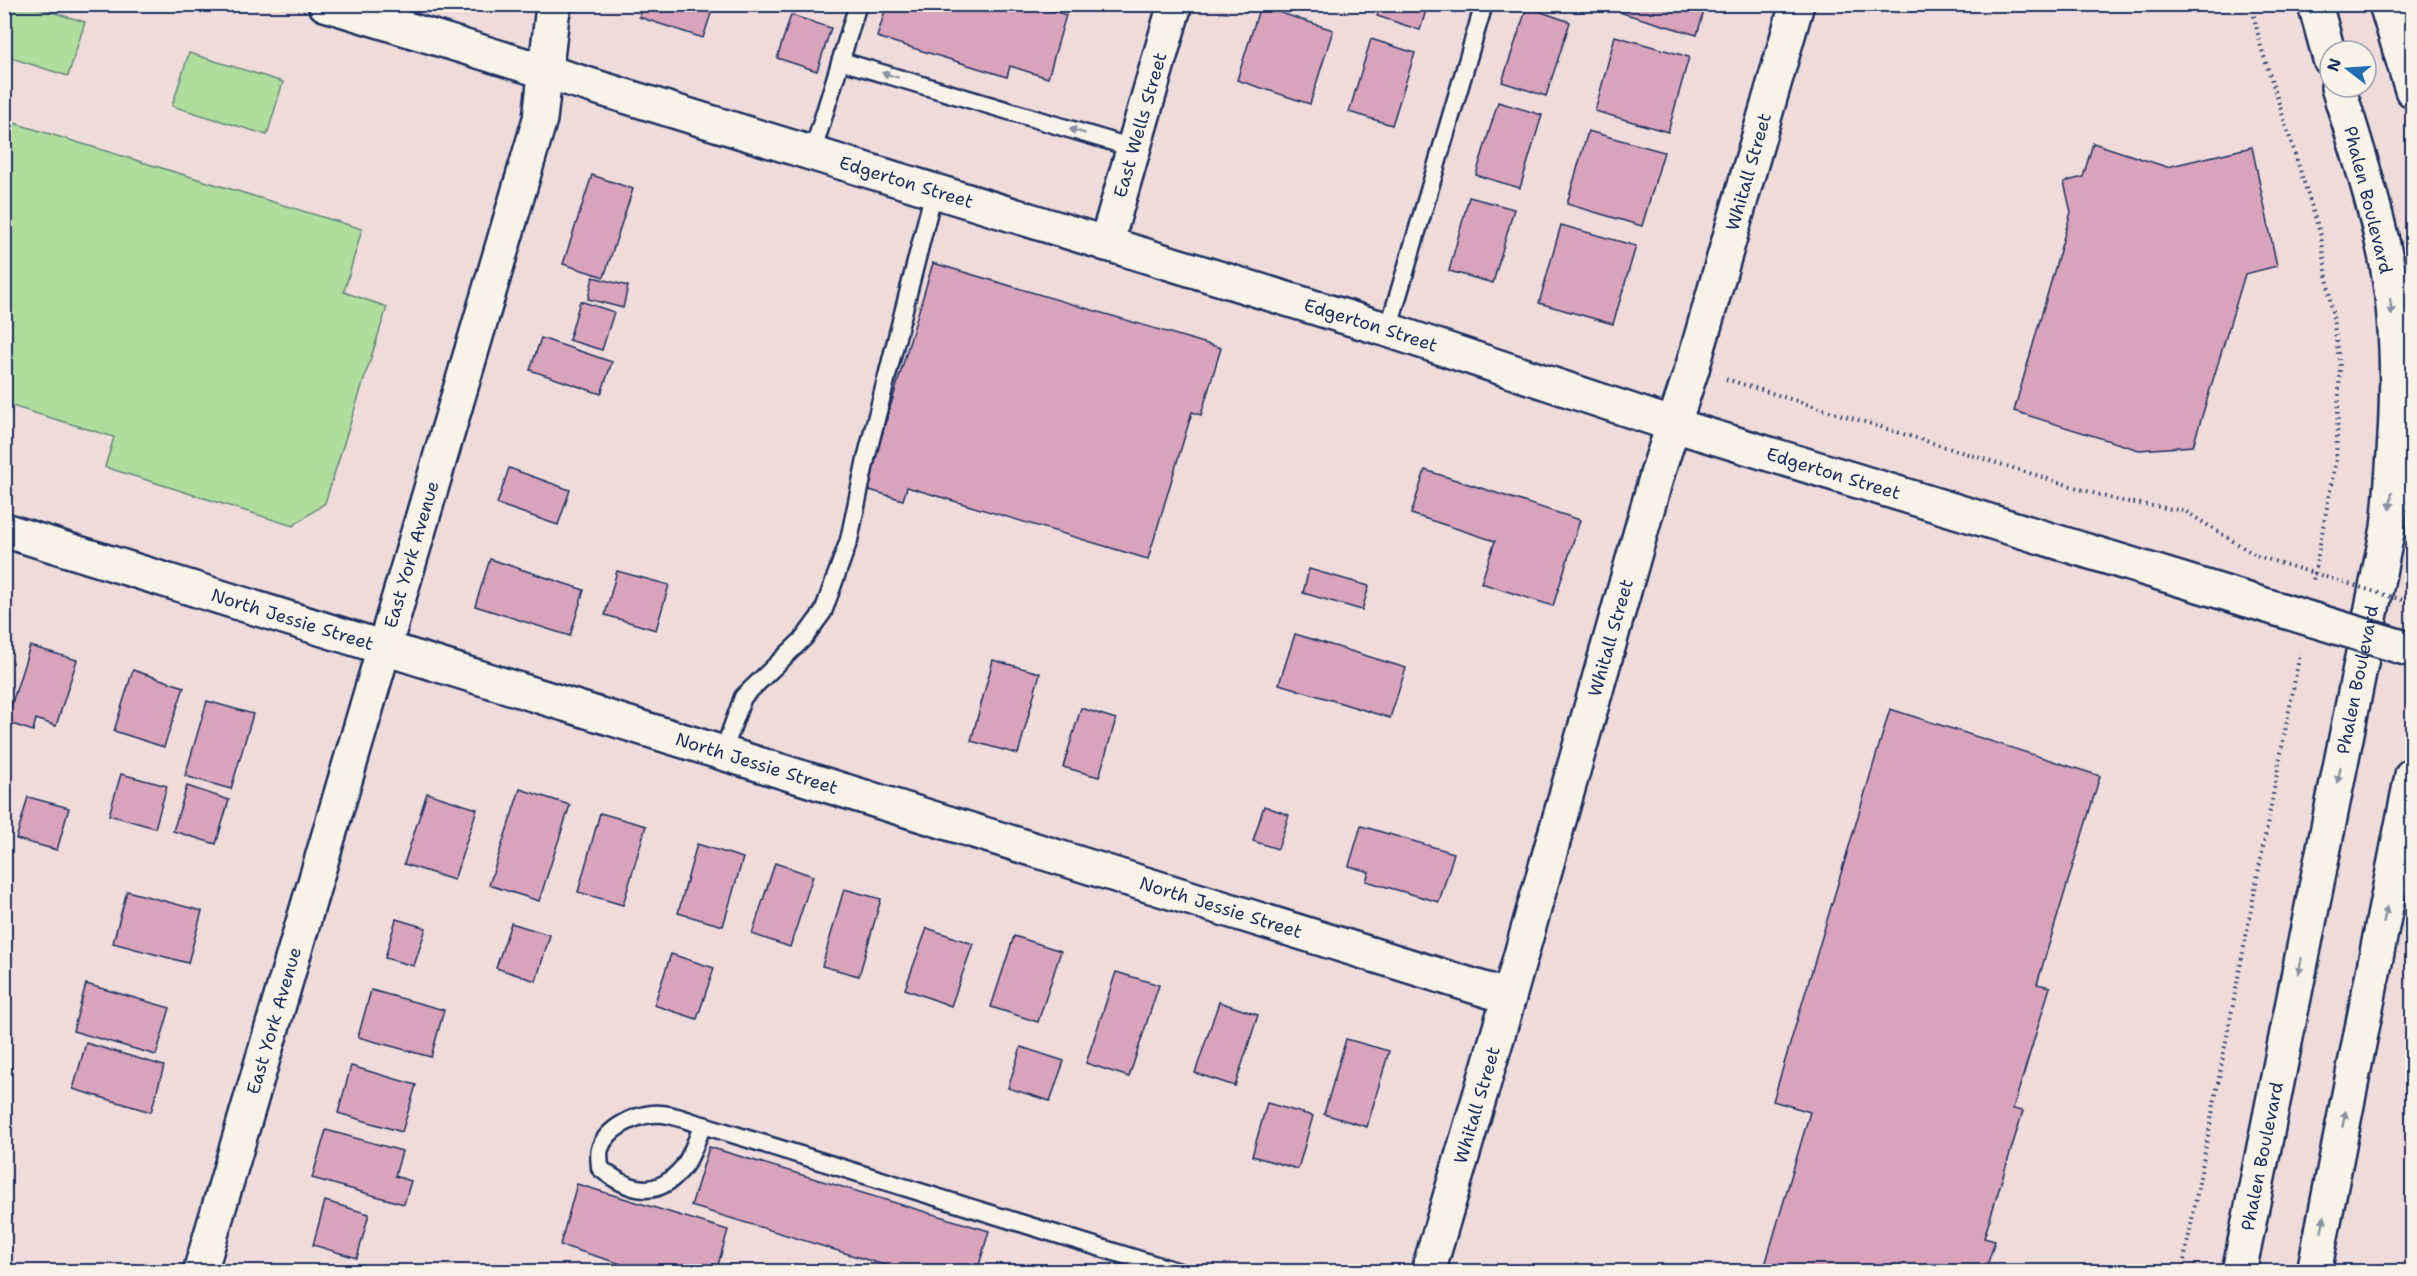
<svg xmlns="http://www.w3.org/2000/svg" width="2417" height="1276" font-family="'Shantell Sans',sans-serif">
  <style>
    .green { fill: #aedd9c; stroke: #64867d; stroke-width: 1.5 }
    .building { fill: #d8a3bb; stroke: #1b2f5e; stroke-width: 1.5 }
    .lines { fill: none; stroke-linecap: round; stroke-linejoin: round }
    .service-casing { stroke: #1b2f5e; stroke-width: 21 }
    .minor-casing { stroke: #1b2f5e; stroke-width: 38 }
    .tertiary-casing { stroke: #1b2f5e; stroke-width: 38 }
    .secondary-casing { stroke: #1b2f5e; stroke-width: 38 }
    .path { stroke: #1b2f5e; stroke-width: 4; stroke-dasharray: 1.5 4.5; stroke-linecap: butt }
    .service { stroke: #f7f3e8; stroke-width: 16 }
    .minor { stroke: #f7f3e8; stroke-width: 33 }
    .tertiary { stroke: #f7f3e8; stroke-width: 33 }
    .secondary { stroke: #f7f3e8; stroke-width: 33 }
    .tertiary-bridge-casing { stroke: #1b2f5e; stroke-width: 38; stroke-linecap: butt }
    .path-bridge { stroke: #1b2f5e; stroke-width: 4; stroke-dasharray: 1.5 4.5; stroke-linecap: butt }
    .tertiary-bridge { stroke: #f7f3e8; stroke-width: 33 }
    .oneway { fill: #8991a3 }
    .labels { text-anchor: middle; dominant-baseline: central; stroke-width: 6; stroke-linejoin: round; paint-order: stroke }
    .street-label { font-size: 18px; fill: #1b2f5e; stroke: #f7f3e8 }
  </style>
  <rect width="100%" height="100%" fill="#eedbda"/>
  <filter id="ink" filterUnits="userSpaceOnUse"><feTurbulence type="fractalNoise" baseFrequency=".0167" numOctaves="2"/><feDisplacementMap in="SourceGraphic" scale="12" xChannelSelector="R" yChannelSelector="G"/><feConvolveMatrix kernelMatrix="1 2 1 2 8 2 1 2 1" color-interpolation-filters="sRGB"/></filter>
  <g filter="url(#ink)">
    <g class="green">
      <polygon points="4,5 28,5 85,22 68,76 5,56"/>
      <polygon points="189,53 283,82 267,135 172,106"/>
      <polygon points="4,120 362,229 344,292 387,307 325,503 293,526 105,467 114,437 5,404"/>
    </g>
    <g class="building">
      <polygon points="643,4 714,4 703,38 639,17"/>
      <polygon points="887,4 1034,4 1066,15 1048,78 1010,66 1007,77 877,37"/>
      <polygon points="1380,4 1428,4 1420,30 1377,16"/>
      <polygon points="1625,4 1706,4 1697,35 1622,13"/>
      <polygon points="1260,6 1333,30 1310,104 1237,80"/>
      <polygon points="1527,7 1570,22 1546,96 1502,82"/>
      <polygon points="791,15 831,28 817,71 777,58"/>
      <polygon points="1615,36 1689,57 1668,132 1595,111"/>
      <polygon points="1371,39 1415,53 1392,125 1349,112"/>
      <polygon points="1498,102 1542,115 1520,188 1476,175"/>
      <polygon points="1588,131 1664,152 1642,226 1567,204"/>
      <polygon points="2093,143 2167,167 2252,147 2277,266 2245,274 2193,446 2139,450 2014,411 2071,212 2064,182 2083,177"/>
      <polygon points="592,175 633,189 604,277 563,264"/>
      <polygon points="1469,197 1514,209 1493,283 1449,271"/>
      <polygon points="1561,225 1636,246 1613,324 1539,303"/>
      <polygon points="933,263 1221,348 1201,415 1192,412 1148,559 907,487 903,500 866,489"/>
      <polygon points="593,277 628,286 623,308 588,299"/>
      <polygon points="580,301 614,312 602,350 569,340"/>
      <polygon points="541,338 612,362 601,394 530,370"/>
      <polygon points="509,468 570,490 558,525 497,504"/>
      <polygon points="1425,470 1580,520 1553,606 1481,583 1495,541 1411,514"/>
      <polygon points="490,559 584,590 570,636 475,606"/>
      <polygon points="1309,569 1369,586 1362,610 1303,593"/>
      <polygon points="617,571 669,585 656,630 605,615"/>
      <polygon points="1295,634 1406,668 1390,718 1279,684"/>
      <polygon points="30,646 77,660 56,726 36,719 33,731 6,722"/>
      <polygon points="993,660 1040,673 1018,754 971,741"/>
      <polygon points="133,670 184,687 164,747 114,731"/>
      <polygon points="207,701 253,714 231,789 185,776"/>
      <polygon points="1081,708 1116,719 1099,777 1063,767"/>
      <polygon points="1890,709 2100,776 2037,984 2050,987 2013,1109 2023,1111 1984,1238 1995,1241 1985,1272 1763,1272 1810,1112 1773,1101"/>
      <polygon points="121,774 167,786 155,828 109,815"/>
      <polygon points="187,786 229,800 216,844 173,831"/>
      <polygon points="520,789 570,805 539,901 489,885"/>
      <polygon points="427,793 477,809 454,880 404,864"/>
      <polygon points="28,797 69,808 57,850 16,839"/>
      <polygon points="1264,806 1289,815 1278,849 1253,841"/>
      <polygon points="600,813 646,826 623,905 578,892"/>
      <polygon points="1361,826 1454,853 1439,902 1366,881 1369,872 1349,866"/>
      <polygon points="697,844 743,858 723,926 678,913"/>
      <polygon points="775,863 813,876 790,947 752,934"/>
      <polygon points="844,889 881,899 859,976 822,966"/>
      <polygon points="127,891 202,911 188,963 113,943"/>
      <polygon points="396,919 426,928 414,966 385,958"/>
      <polygon points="511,923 550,935 536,981 496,968"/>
      <polygon points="927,928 973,944 951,1006 905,989"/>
      <polygon points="1014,936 1061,951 1038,1022 991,1007"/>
      <polygon points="671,954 714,968 697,1019 654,1005"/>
      <polygon points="1116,972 1159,985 1129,1077 1086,1063"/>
      <polygon points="86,984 170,1008 156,1055 73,1031"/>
      <polygon points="371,990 444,1010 431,1057 358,1037"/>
      <polygon points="1219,1002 1258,1015 1235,1086 1195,1073"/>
      <polygon points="1346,1039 1389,1051 1367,1127 1324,1114"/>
      <polygon points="86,1043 164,1066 151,1112 73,1089"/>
      <polygon points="1021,1047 1064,1061 1050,1101 1008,1088"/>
      <polygon points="351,1066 416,1085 402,1132 338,1113"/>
      <polygon points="1267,1103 1313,1116 1298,1169 1252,1156"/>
      <polygon points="326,1130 402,1151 395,1176 411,1181 404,1204 312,1178"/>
      <polygon points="709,1147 989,1231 977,1272 907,1272 691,1206"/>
      <polygon points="577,1184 728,1230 716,1272 647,1272 560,1245"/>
      <polygon points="325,1201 369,1214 357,1258 313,1245"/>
    </g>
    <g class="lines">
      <g class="service-casing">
        <g id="service">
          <polyline points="841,61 1133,148"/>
          <polyline points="812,154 858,4"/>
          <polyline points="1388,330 1484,4"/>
          <polyline points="723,752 743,697 804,638 823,612 849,540 866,459 934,191"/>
          <path d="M703,1125C696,1140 691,1160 679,1172C653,1201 625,1188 600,1168C600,1162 598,1154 600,1149C606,1129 633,1116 652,1114C669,1112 687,1121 703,1125L1179,1272"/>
        </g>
      </g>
      <g class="minor-casing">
        <g id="minor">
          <path id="s1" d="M1106,244L1175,4"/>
          <path id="s2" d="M4,530L1509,997"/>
          <path id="s3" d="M200,1272L540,119L552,15L555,4"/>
          <path id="s4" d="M1428,1272L1509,997L1658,471L1692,369L1797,4"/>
        </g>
      </g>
      <g class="tertiary-casing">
        <g id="tertiary">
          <path id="s5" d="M325,4L1388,330L1674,425L2248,600"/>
        </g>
      </g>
      <g class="secondary-casing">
        <g id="secondary">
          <polyline points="2315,4 2330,59"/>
          <polyline points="2386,4 2412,90"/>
          <path id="s6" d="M2239,1272L2388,528C2396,441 2403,351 2387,264C2375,204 2356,145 2338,87"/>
          <polyline points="2314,1272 2412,775"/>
        </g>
      </g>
      <g class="path">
        <polyline points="2251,4 2261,47 2321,236 2340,366 2336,459 2313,581"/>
        <polyline points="1726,379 2116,500 2185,511 2257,556"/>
        <polyline points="2182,1272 2300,653"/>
      </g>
      <use href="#service" class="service"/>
      <use href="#minor" class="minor"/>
      <use href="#tertiary" class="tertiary"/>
      <use href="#secondary" class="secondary"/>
      <g class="tertiary-bridge-casing">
        <polyline id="tertiary-bridge" points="2248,600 2412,650"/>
      </g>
      <polyline class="path-bridge" points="2257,556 2412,603"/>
      <use href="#tertiary-bridge" class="tertiary-bridge"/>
    </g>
    <defs><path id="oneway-solid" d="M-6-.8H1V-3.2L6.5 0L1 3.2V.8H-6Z" transform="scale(1.5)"/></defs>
    <g class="oneway">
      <use href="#oneway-solid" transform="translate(890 75) rotate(-163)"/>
      <use href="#oneway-solid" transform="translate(1077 131) rotate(-163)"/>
      <use href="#oneway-solid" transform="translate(2391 307) rotate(84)"/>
      <use href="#oneway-solid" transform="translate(2391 501) rotate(96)"/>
      <use href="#oneway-solid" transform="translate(2339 775) rotate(101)"/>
      <use href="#oneway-solid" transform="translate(2385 915) rotate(-79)"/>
      <use href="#oneway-solid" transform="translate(2300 966) rotate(101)"/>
      <use href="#oneway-solid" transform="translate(2344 1119) rotate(-79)"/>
      <use href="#oneway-solid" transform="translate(2323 1224) rotate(-79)"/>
    </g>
  </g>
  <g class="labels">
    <g class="street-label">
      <text stroke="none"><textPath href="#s1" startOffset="124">East Wells Street</textPath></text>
      <text stroke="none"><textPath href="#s4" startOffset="1146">Whitall Street</textPath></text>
      <text stroke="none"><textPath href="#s5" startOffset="608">Edgerton Street</textPath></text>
      <text transform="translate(2368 200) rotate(76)">Phalen Boulevard</text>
      <text stroke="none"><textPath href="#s5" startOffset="1094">Edgerton Street</textPath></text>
      <text stroke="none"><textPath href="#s5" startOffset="1580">Edgerton Street</textPath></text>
      <text stroke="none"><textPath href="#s3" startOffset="748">East York Avenue</textPath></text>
      <text stroke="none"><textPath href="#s2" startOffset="302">North Jessie Street</textPath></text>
      <text stroke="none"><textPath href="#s4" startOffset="660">Whitall Street</textPath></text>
      <text stroke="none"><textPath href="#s6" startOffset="604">Phalen Boulevard</textPath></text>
      <text stroke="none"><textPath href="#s2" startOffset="788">North Jessie Street</textPath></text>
      <text stroke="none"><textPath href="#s2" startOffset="1274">North Jessie Street</textPath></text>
      <text stroke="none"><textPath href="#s3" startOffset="262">East York Avenue</textPath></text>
      <text stroke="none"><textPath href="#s4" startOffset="174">Whitall Street</textPath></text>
      <text stroke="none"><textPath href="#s6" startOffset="118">Phalen Boulevard</textPath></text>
    </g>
  </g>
  <rect width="2417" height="1276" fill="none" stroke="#f7f3e8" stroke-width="24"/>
  <rect x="12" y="12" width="2393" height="1252" fill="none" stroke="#1b2f5e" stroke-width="2" filter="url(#ink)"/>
  <g transform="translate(2348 69) rotate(287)"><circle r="28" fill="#f7f3e8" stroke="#9fa5b1" stroke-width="1.5"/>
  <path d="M0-4.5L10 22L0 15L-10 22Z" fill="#1f6fb2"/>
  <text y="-9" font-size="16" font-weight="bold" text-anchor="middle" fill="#1b2f5e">N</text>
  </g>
</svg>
